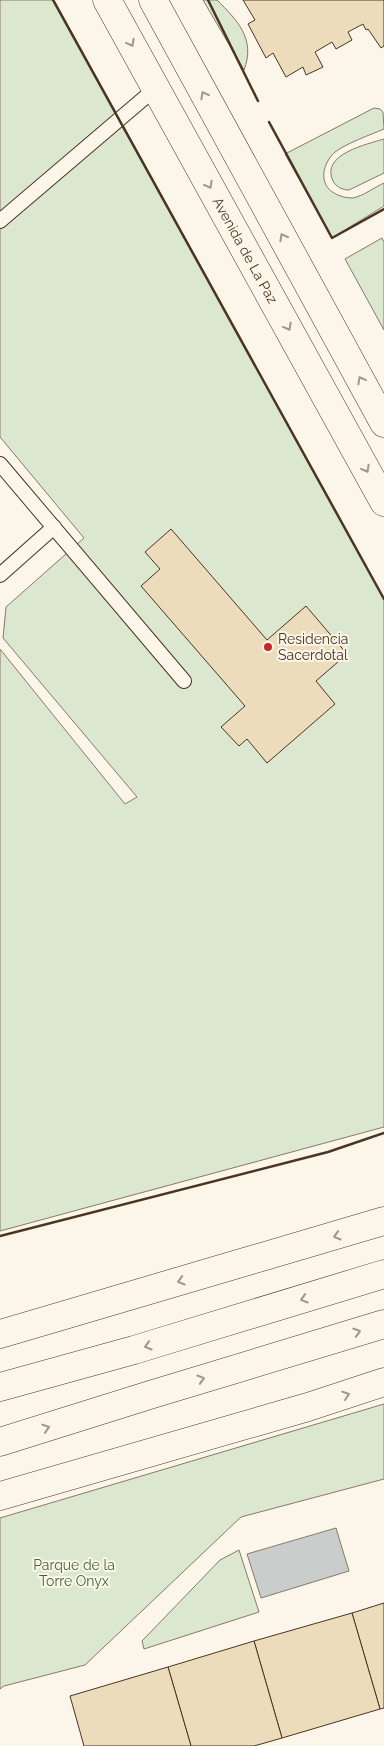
<svg xmlns="http://www.w3.org/2000/svg" width="384" height="1746" font-family="Raleway,sans-serif">
  <style>
    .green { fill: #dce7d0; stroke: #887966 }
    .water { fill: #c9cecd; stroke: #887966 }
    .building { fill: #ecdcbc; stroke: #4a3520 }
    .lines { fill: none; stroke-linecap: round; stroke-linejoin: round }
    .lane-casing { stroke: #4a3520; stroke-width: 16 }
    .primary-casing { stroke: #4a3520; stroke-width: 29 }
    .highway-casing { stroke: #4a3520; stroke-width: 29 }
    .lane { stroke: #fbf6e9; stroke-width: 14 }
    .primary { stroke: #fbf6e9; stroke-width: 28 }
    .highway { stroke: #fbf6e9; stroke-width: 28 }
    .wall { stroke: #4a3520; stroke-width: 2.5 }
    .oneway { stroke: #a29684 }
    .poi-dot { fill: #c62828; stroke: #fbf6e9; stroke-width: 2 }
    .labels { text-anchor: middle; dominant-baseline: central; stroke-width: 4; stroke-linejoin: round; paint-order: stroke }
    .street-label { font-size: 14px; fill: #4a3520; stroke: #fbf6e9 }
    .poi-label { font-size: 14px; fill: #4a3520; stroke: #fbf6e9; text-anchor: start }
    .park-label { font-size: 14px; fill: #436837; stroke: #fbf6e9 }
  </style>
  <rect width="100%" height="100%" fill="#fbf6e9"/>
  <g class="green">
    <polygon points="0,0 54,0 384,599 384,1127 0,1231 0,649 125,804 137,797 3,638 6,607 84,538 0,437"/>
    <path d="M203,0H217C237,20 256,39 244,70Z"/>
    <path d="M374,108L380,109L383,112L384,129C370,135 347,143 335,152C321,165 318,187 338,195C342,197 348,198 353,198C363,196 375,187 384,183V206L332,238L285,154Z"/>
    <path d="M384,139V173L349,190C343,190 336,187 333,181C320,154 368,144 384,139Z"/>
    <polygon points="382,238 384,242 384,330 345,259"/>
    <polygon points="384,1404 384,1479 241,1517 85,1665 4,1686 0,1689 0,1518"/>
    <polygon points="239,1550 259,1612 144,1649 142,1641 220,1560"/>
  </g>
  <polygon class="water" points="336,1528 349,1571 261,1598 247,1554"/>
  <g class="building">
    <polygon points="243,0 384,0 384,46 381,48 368,29 366,30 363,24 348,32 352,40 336,49 332,42 315,52 323,67 306,75 303,67 286,77 273,53 266,58 248,24 255,20"/>
    <polygon points="171,529 267,640 306,606 347,654 316,681 335,704 267,763 247,739 239,746 221,727 245,706 141,586 160,569 145,552"/>
    <polygon points="384,1603 384,1708 380,1709 352,1613"/>
    <polygon points="352,1613 380,1709 282,1738 254,1641"/>
    <polygon points="254,1641 282,1738 254,1746 191,1746 168,1667"/>
    <polygon points="168,1667 191,1746 84,1746 70,1696"/>
  </g>
  <g class="lines">
    <g class="lane-casing">
      <g id="lane">
        <polyline points="0,221 156,88"/>
        <polyline points="0,464 184,681"/>
        <polyline points="0,575 54,527"/>
      </g>
    </g>
    <g class="primary-casing">
      <g id="primary">
        <path id="s1" d="M107,0L384,502"/>
        <polyline points="153,0 384,423"/>
      </g>
    </g>
    <g class="highway-casing">
      <g id="highway">
        <polyline points="0,1334 384,1221"/>
        <polyline points="0,1387 134,1350 384,1274"/>
        <polyline points="0,1442 153,1394 384,1324"/>
        <polyline points="0,1496 308,1407 384,1382"/>
      </g>
    </g>
    <use href="#lane" class="lane"/>
    <use href="#primary" class="primary"/>
    <use href="#highway" class="highway"/>
    <g class="wall">
      <polyline points="53,0 384,599"/>
      <polyline points="208,0 258,101"/>
      <polyline points="269,122 332,238 384,209"/>
      <polyline points="0,1236 328,1152 384,1133"/>
    </g>
  </g>
  <defs><path id="oneway-chevron" d="M-2-3.5L2.5 0L-2 3.5" fill="none" stroke-width="1.6" stroke-linecap="round" stroke-linejoin="round" transform="scale(1.25)"/></defs>
  <g class="oneway">
    <use href="#oneway-chevron" transform="translate(131 43) rotate(61)"/>
    <use href="#oneway-chevron" transform="translate(204 95) rotate(-119)"/>
    <use href="#oneway-chevron" transform="translate(209 185) rotate(61)"/>
    <use href="#oneway-chevron" transform="translate(283 237) rotate(-119)"/>
    <use href="#oneway-chevron" transform="translate(288 327) rotate(61)"/>
    <use href="#oneway-chevron" transform="translate(361 380) rotate(-119)"/>
    <use href="#oneway-chevron" transform="translate(366 469) rotate(61)"/>
    <use href="#oneway-chevron" transform="translate(337 1236) rotate(163)"/>
    <use href="#oneway-chevron" transform="translate(181 1281) rotate(164)"/>
    <use href="#oneway-chevron" transform="translate(304 1299) rotate(163)"/>
    <use href="#oneway-chevron" transform="translate(357 1332) rotate(-17)"/>
    <use href="#oneway-chevron" transform="translate(148 1346) rotate(163)"/>
    <use href="#oneway-chevron" transform="translate(201 1379) rotate(-17)"/>
    <use href="#oneway-chevron" transform="translate(346 1395) rotate(-19)"/>
    <use href="#oneway-chevron" transform="translate(46 1428) rotate(-18)"/>
  </g>
  <circle class="poi-dot" cx="268" cy="647" r="5"/>
  <g class="labels">
    <g class="street-label">
      <text stroke="none"><textPath href="#s1" startOffset="286">Avenida de La Paz</textPath></text>
    </g>
    <g class="poi-label">
      <text x="278" y="639">Residencia<tspan x="278" dy="16">Sacerdotal</tspan></text>
    </g>
    <g class="park-label">
      <text x="74" y="1565">Parque de la<tspan x="74" dy="16">Torre Onyx</tspan></text>
    </g>
  </g>
</svg>
